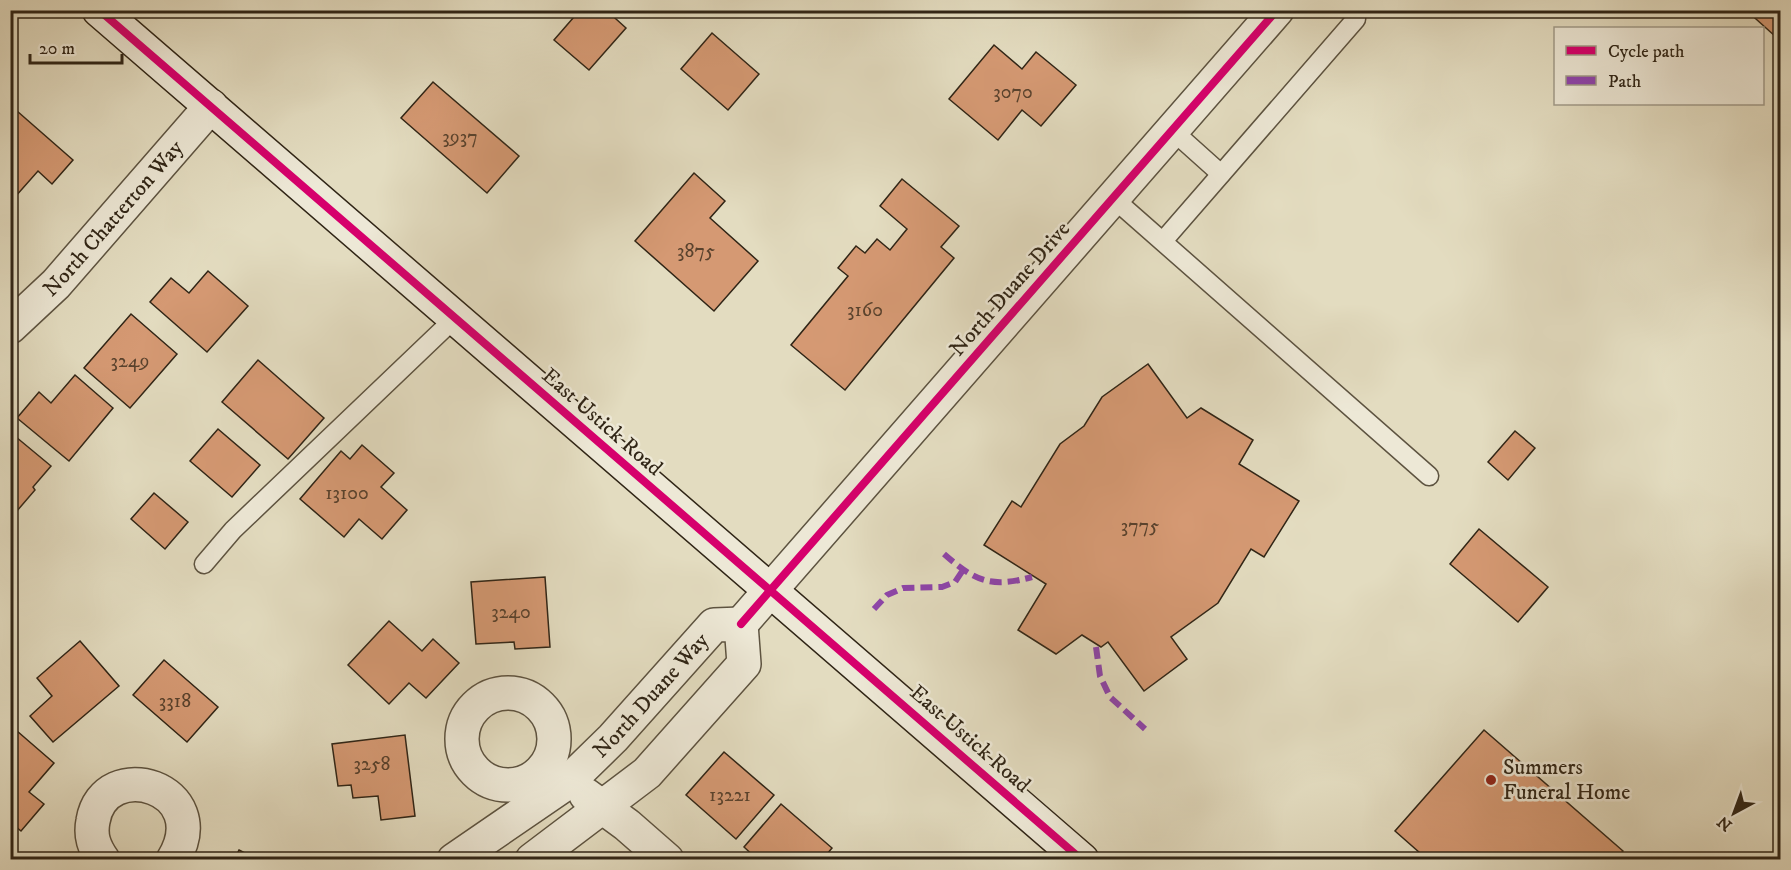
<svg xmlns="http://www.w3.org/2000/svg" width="1791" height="870" font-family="'IM FELL DW Pica',serif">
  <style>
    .building { fill: #d59973; stroke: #302516; stroke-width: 1.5 }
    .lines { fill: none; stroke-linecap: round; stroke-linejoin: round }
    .lane-casing { stroke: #5d5340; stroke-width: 21 }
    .street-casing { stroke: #5d5340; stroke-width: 36 }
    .secondary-casing { stroke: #302516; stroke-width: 36 }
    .lane { stroke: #ede8d6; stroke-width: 18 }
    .street { stroke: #ede8d6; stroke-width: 33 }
    .secondary { stroke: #ede8d6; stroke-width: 33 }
    .quiet { stroke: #8e44ad; stroke-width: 6; stroke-dasharray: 12 6; stroke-linecap: butt }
    .cycleway-casing { stroke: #ede8d6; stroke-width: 11 }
    .cycleway { stroke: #d6006c; stroke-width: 8 }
    .poi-dot { fill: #8f2418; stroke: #ede8d6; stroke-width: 2 }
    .labels { text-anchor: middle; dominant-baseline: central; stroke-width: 5; stroke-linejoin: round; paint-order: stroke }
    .number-label { font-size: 20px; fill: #59422d }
    .street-label { font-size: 22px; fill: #302516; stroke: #ede8d6 }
    .poi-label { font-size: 22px; fill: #302516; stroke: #ede8d6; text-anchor: start }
  </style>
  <rect width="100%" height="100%" fill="#e3dcc0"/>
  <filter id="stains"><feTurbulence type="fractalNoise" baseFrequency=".00333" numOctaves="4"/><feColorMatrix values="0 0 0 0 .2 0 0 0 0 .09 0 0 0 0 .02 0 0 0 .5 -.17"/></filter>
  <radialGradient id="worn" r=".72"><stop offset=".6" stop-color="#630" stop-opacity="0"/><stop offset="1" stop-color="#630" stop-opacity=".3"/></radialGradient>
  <g class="building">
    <polygon points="580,10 606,10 626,28 589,70 554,40"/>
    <polygon points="1746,10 1780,10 1780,32 1776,37"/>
    <polygon points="712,33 759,74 728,110 681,69"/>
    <polygon points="994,45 1022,69 1036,52 1076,85 1041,126 1022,110 998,140 949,99"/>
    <polygon points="433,82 519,156 487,193 401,118"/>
    <polygon points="17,111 73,160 52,184 38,171 15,197 10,193 10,119"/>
    <polygon points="694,173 725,201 710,218 758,261 714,311 635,241"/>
    <polygon points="902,179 959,226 941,247 954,258 845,390 791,345 848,276 838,268 856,246 865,253 877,239 890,250 907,229 880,206"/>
    <polygon points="208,271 248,306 207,352 150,302 171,278 189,293"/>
    <polygon points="131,314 177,354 130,408 84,368"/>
    <polygon points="258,360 324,418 288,459 222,402"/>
    <polygon points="1148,364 1187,418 1201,408 1253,440 1239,464 1299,501 1264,557 1251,549 1218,603 1171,637 1187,659 1144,691 1108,642 1101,647 1082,635 1056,654 1018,630 1046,584 984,545 1012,501 1021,507 1060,444 1084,426 1102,397"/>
    <polygon points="75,375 113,408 69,461 17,418 39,392 51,403"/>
    <polygon points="218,429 260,465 232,497 190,461"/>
    <polygon points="1515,431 1535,448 1508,480 1488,462"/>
    <polygon points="10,432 51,466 33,487 35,490 10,519"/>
    <polygon points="362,445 394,473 381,487 407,510 382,539 359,519 344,537 300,499 341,451 350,459"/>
    <polygon points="154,493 188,522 165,549 131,519"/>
    <polygon points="1479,529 1548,587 1518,622 1450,564"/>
    <polygon points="545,577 550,647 515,649 514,642 476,644 471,582"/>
    <polygon points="389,621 422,651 433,639 459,663 426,698 409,683 389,704 348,665"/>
    <polygon points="80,641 119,686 53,742 30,716 52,696 37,678"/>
    <polygon points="164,660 218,707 187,742 133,695"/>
    <polygon points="1484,730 1623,851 1615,860 1428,860 1395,831"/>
    <polygon points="17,731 54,763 29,792 44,804 21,831 10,822 10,738"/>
    <polygon points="405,735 415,816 381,820 378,796 353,798 351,785 338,786 332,744"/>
    <polygon points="724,752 774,795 736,839 686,795"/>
    <polygon points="781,804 832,848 822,860 758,860 744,847"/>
    <polygon points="239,850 258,860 234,860"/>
  </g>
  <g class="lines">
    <g class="lane-casing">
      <g id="lane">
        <polyline points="1173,131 1221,174"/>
        <polyline points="1113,198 1429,476"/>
        <polyline points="1163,241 1356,19"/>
        <polyline points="204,564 233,530 455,318"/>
      </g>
    </g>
    <g class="street-casing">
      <g id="street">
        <path id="s1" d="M10,327L56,284L211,106"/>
        <polyline points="741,624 1277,10"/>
        <circle cx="508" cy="739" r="46"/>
        <polyline points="586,795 627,825 667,860"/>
        <path d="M103,860C94,847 90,836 93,821C104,754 217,787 173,860"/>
        <path id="s2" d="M454,860L568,782L613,738L714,625L741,624L744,664L647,773L532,860"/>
      </g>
    </g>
    <g class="secondary-casing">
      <polyline id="secondary" points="99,10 1082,860"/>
    </g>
    <use href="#lane" class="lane"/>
    <use href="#street" class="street"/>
    <use href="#secondary" class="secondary"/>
    <g class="quiet">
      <path d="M944,554C976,582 991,588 1032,577"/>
      <polyline points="874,609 887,595 903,588 942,587 955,582 963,570"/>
      <polyline points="1096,647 1100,676 1110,697 1145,729"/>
    </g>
    <g class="cycleway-casing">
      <g id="cycleway">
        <polyline points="99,10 1082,860"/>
        <polyline points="741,624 1277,10"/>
      </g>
    </g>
    <use href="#cycleway" class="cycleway"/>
  </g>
  <circle class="poi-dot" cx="1491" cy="780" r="6"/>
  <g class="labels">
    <g class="number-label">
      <text x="1013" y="92">3070</text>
      <text x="460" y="137">3937</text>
      <text x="696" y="251">3875</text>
      <text x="865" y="310">3160</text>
      <text x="130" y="361">3249</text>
      <text x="347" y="493">13100</text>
      <text x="1140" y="526">3775</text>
      <text x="511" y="612">3240</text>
      <text x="175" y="701">3318</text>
      <text x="372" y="764">3258</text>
      <text x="730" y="795">13221</text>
    </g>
    <g class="street-label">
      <text stroke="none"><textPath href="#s1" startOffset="150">North Chatterton Way</textPath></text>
      <text transform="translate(1010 289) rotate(-49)">North Duane Drive</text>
      <text transform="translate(602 422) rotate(41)">East Ustick Road</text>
      <text stroke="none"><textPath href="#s2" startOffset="258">North Duane Way</textPath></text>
      <text transform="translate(970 739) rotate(41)">East Ustick Road</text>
    </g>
    <g class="poi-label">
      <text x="1503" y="767">Summers<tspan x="1503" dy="25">Funeral Home</tspan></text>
    </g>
  </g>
  <rect width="1791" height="870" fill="none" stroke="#e3dcc0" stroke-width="36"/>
  <rect x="12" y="12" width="1767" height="846" fill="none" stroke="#302516" stroke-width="3"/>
  <rect x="18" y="18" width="1755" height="834" fill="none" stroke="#302516" stroke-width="1.5"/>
  <rect x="1554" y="27" width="210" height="78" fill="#ede8d6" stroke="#a19a89" stroke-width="1.5"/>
  <rect x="1566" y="46" width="30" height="9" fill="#d6006c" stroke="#a19a89" stroke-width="1.5"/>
  <text x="1608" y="57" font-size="18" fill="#302516">Cycle path</text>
  <rect x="1566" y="76" width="30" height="9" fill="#8e44ad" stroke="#a19a89" stroke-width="1.5"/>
  <text x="1608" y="87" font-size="18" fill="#302516">Path</text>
  <g transform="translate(1734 813) rotate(221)" stroke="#ede8d6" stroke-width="4.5" paint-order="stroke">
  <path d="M0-4.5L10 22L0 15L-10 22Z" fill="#302516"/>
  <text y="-9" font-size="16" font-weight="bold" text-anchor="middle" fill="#302516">N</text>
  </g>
  <path d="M30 54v9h92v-9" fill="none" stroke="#302516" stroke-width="3"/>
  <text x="39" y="54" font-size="18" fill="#302516" stroke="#ede8d6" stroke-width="4.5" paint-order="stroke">20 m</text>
  <rect width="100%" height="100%" filter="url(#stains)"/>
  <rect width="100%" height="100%" fill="url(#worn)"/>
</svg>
